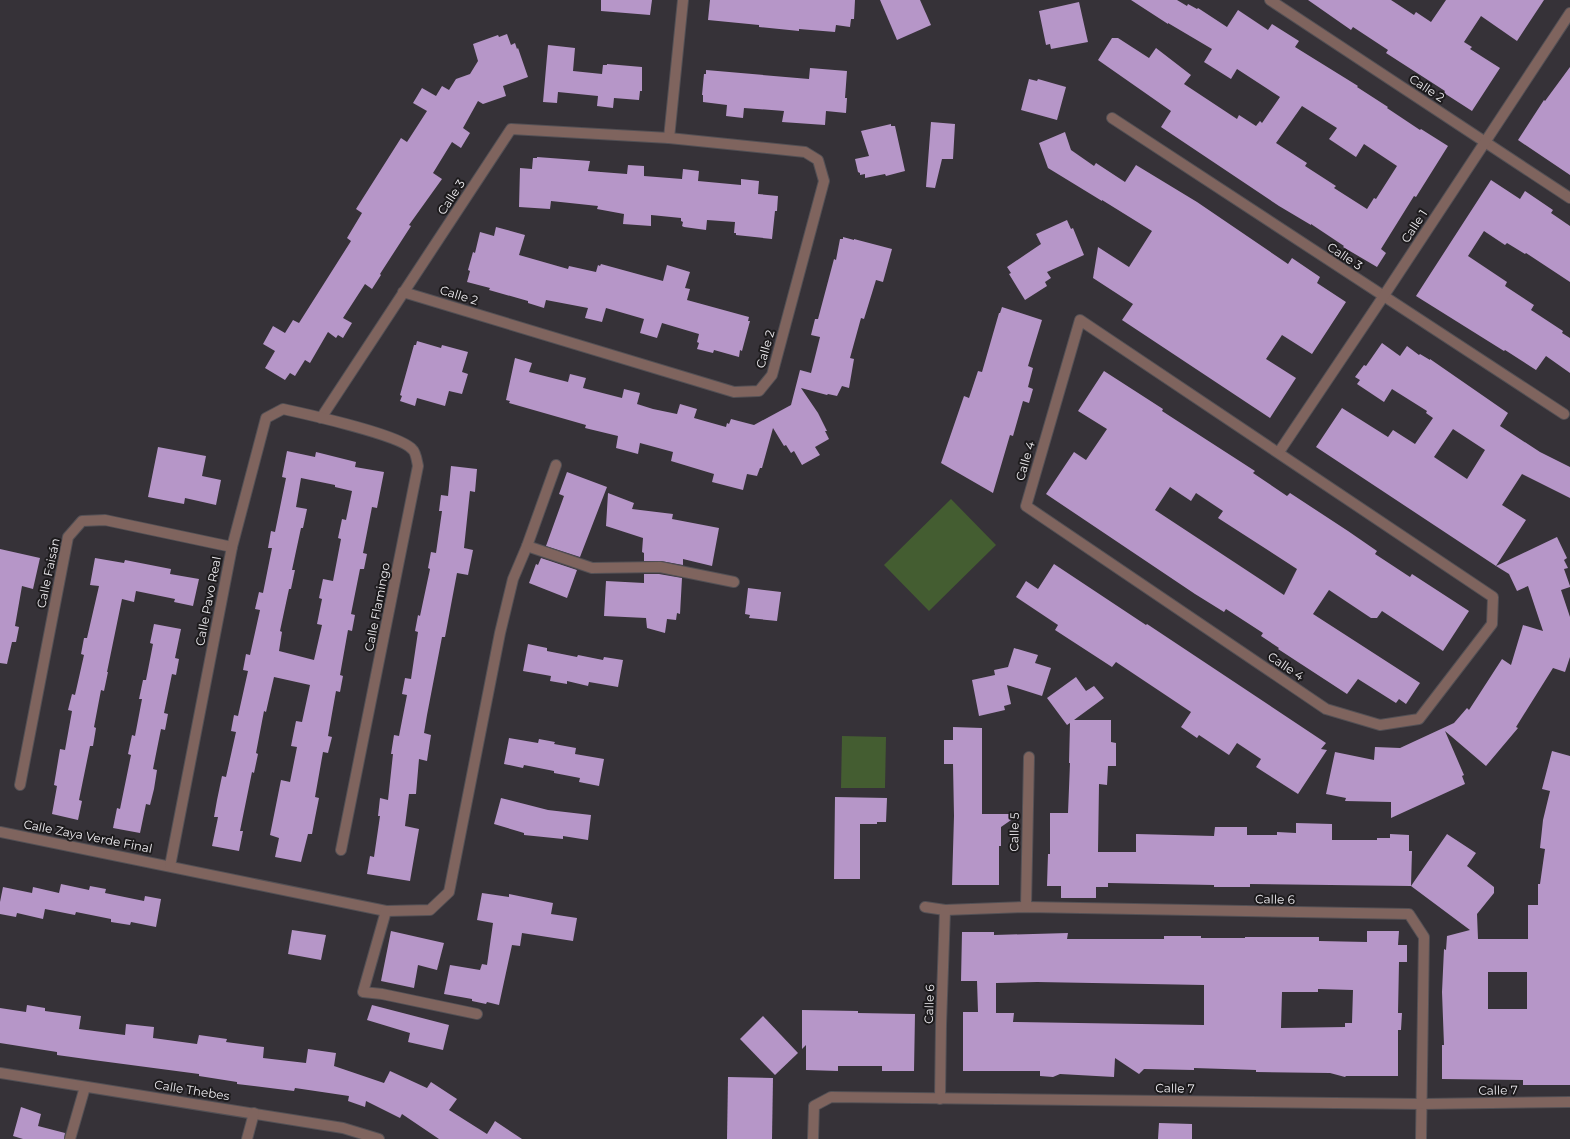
<svg xmlns="http://www.w3.org/2000/svg" width="1570" height="1139" font-family="Montserrat,sans-serif">
  <style>
    .green { fill: #445d31 }
    .building { fill: #b696c8; fill-rule: evenodd }
    .lines { fill: none; stroke-linecap: round; stroke-linejoin: round }
    .street-casing { stroke: #535055; stroke-width: 12 }
    .street { stroke: #7f645e; stroke-width: 10 }
    .labels { text-anchor: middle; dominant-baseline: central; stroke-width: 4; stroke-linejoin: round; paint-order: stroke }
    .street-label { font-size: 12px; fill: #eeecf0; stroke: #1d1b1d }
  </style>
  <rect width="100%" height="100%" fill="#363238"/>
  <g class="green">
    <polygon points="951,499 996,545 929,611 884,565"/>
    <polygon points="842,736 886,737 885,788 841,788"/>
  </g>
  <g class="building">
    <polygon points="601,0 652,0 650,15 601,11"/>
    <polygon points="710,0 855,0 854,19 851,19 850,27 836,25 835,32 799,29 799,31 759,27 759,25 708,20"/>
    <polygon points="880,0 920,0 931,25 897,40"/>
    <path d="M1131,0H1177L1187,6L1188,4L1197,9L1198,8L1227,27L1238,10L1268,30L1272,24L1299,41L1295,47L1358,86L1357,87L1388,107L1387,108L1420,130L1421,129L1448,146L1416,197L1414,196L1381,249L1386,253L1377,267L1343,247L1344,246L1311,224V225L1279,206L1161,127L1171,111L1098,60L1112,38H1118L1149,58L1156,48L1191,75L1184,84L1237,119L1239,115L1256,126L1260,121L1262,123L1280,97L1237,69L1231,79L1204,62L1212,49L1168,23V24ZM1302,106L1337,128L1329,139L1356,157L1364,144L1397,166L1376,199L1374,198L1367,209L1334,188L1336,186L1305,166L1307,163L1276,143Z"/>
    <polygon points="1308,0 1391,0 1414,15 1416,12 1431,22 1446,0 1544,0 1517,41 1481,16 1464,42 1472,47 1470,49 1500,68 1472,111 1444,93 1445,91 1386,53 1388,50 1353,27 1351,30"/>
    <polygon points="1079,2 1088,42 1051,49 1050,44 1046,45 1039,11"/>
    <polygon points="507,34 511,45 515,43 517,49 518,48 528,77 503,86 506,96 483,104 478,101 463,128 470,133 461,148 452,142 433,173 442,179 409,225 411,226 380,274 381,275 372,289 365,284 343,318 352,323 343,338 338,335 336,338 328,332 310,363 305,360 295,376 290,373 285,380 265,368 275,351 263,344 273,326 285,333 293,320 299,323 351,241 347,238 362,213 356,209 401,138 407,142 427,111 413,103 422,88 436,96 442,86 449,90 456,79 470,74 478,61 473,44 498,35 499,37"/>
    <polygon points="548,45 575,48 573,71 602,74 603,65 607,65 607,64 642,67 642,91 640,91 639,100 614,98 613,108 597,106 598,96 558,92 557,103 543,102"/>
    <polygon points="1570,67 1570,175 1518,140 1544,100 1545,101"/>
    <polygon points="810,68 847,71 845,98 847,98 846,113 826,111 825,125 782,122 784,111 744,108 743,118 726,116 727,105 703,102 703,95 702,95 704,74 706,74 706,70 809,79"/>
    <polygon points="1029,79 1037,81 1038,79 1066,87 1057,120 1021,110"/>
    <polygon points="931,122 955,124 953,159 942,159 935,188 926,187"/>
    <polygon points="891,124 891,126 895,126 905,171 886,176 885,174 865,178 865,174 860,175 860,173 858,172 855,159 869,156 861,131"/>
    <polygon points="1065,132 1071,150 1094,166 1096,163 1125,182 1136,165 1197,202 1288,264 1292,258 1320,277 1317,283 1346,302 1312,354 1282,335 1266,359 1296,378 1270,418 1122,320 1133,304 1093,278 1098,247 1129,267 1152,231 1102,200 1102,201 1048,168 1039,143"/>
    <polygon points="537,157 590,161 588,171 627,174 628,165 644,166 644,176 682,179 683,169 699,171 698,181 741,185 741,179 759,181 758,194 778,196 777,211 775,211 772,239 736,235 736,233 734,233 735,222 707,220 706,230 684,227 682,226 683,222 681,221 681,218 651,215 651,226 623,224 624,214 597,209 598,206 551,201 550,209 519,207 520,168 532,169 533,158 537,158"/>
    <polygon points="1491,180 1520,199 1525,191 1553,210 1551,213 1570,226 1570,282 1526,253 1525,254 1507,243 1505,245 1484,231 1468,256 1507,282 1505,286 1534,305 1531,310 1563,331 1562,333 1570,338 1570,373 1546,356 1536,370 1505,350 1504,351 1416,296"/>
    <polygon points="1067,220 1071,229 1073,228 1084,255 1047,272 1051,278 1045,282 1047,286 1025,300 1009,274 1011,273 1007,267 1041,244 1036,234"/>
    <polygon points="496,227 525,235 519,255 568,269 569,266 596,272 598,265 600,266 601,264 663,281 667,265 690,272 685,288 690,289 687,300 749,317 748,321 750,321 742,351 740,350 739,357 714,350 713,353 697,349 699,343 697,342 699,334 662,323 657,338 640,333 644,319 606,308 602,322 585,318 588,308 546,300 544,308 528,303 528,301 489,290 490,288 467,282 470,271 468,270 473,252 475,253 480,232 494,236"/>
    <polygon points="843,237 854,240 854,239 892,249 883,282 876,280 864,319 861,318 850,358 854,359 849,388 842,386 837,396 828,394 827,395 801,388 818,413 827,431 825,431 829,439 815,447 820,455 802,465 794,451 791,453 786,445 784,446 773,428 762,468 760,468 757,476 747,474 743,490 712,482 714,474 671,461 673,452 640,443 638,454 616,448 618,436 585,428 586,425 509,403 510,401 506,400 515,358 532,363 529,372 568,382 570,374 586,378 583,388 622,398 624,389 640,393 637,404 653,409 677,414 680,404 697,409 694,418 726,427 727,423 729,424 731,419 754,425 791,405 800,370 811,373 820,337 811,335 815,319 818,319 834,259 836,260 840,239 843,239"/>
    <polygon points="1002,307 1042,320 1028,366 1033,368 1028,387 1033,389 1029,403 1023,401 1013,436 1010,435 993,493 941,463 964,396 969,398 978,371 982,372 999,313 1000,313"/>
    <polygon points="417,341 441,348 442,345 468,352 462,372 468,374 462,394 449,391 445,406 417,398 415,406 400,401 402,396 400,395 414,345 416,345"/>
    <path d="M1382,343L1400,356L1407,346L1419,355L1420,354L1430,360V359L1508,413L1500,426L1540,452L1570,467V498L1522,474L1502,505L1526,520L1496,566L1316,447L1342,408L1388,437L1393,430L1415,444L1433,418L1426,413L1427,411L1392,389L1384,402L1357,384L1360,380L1355,377L1364,365L1366,366ZM1453,429L1485,450L1467,479L1434,457Z"/>
    <path d="M1104,371L1163,409L1162,411L1255,471L1253,473L1287,496L1290,493L1348,531L1377,551L1375,554L1410,577L1412,574L1469,611L1443,651L1382,611L1377,618H1371L1329,590L1313,614L1420,683L1406,704L1399,699L1396,703L1358,679L1347,694L1278,649L1279,648L1261,636L1263,633L1226,609L1224,612L1195,594L1046,494L1074,452L1086,460L1107,429L1078,411ZM1170,487L1191,501L1196,493L1223,511L1218,518L1297,569L1284,595L1155,510Z"/>
    <polygon points="158,447 206,456 202,476 221,480 216,505 185,498 184,504 148,497"/>
    <path d="M287,451L315,457L316,452L356,462L355,467L384,472L377,508L372,507L363,553L367,554L364,569H360L351,614L355,615L352,631L348,630L340,675L343,676L340,692L336,691L328,736L332,737L328,753L323,752L315,797L319,798L315,818L312,834H308L301,862L275,857L279,838L270,835L281,780L290,782L297,747L291,746L296,721L302,722L310,685L274,677L266,712L264,711L256,753L258,754L254,773L252,772L240,831H243L239,851L212,846L218,817H214L217,800L222,776L226,777L236,732L231,731L234,715L238,716L248,671L243,670L246,654L250,655L260,610L255,609L259,592L263,593L272,548H268L271,531L275,532L286,478L282,477ZM301,478L335,485V487L352,491L346,520L342,519L338,538L341,539L333,581L323,579L319,598L322,599L317,624L322,625L314,660L279,651L282,632L280,631L289,589H291L295,570H292L301,528H303L307,509L296,507Z"/>
    <polygon points="451,466 477,469 475,492 470,491 464,548 473,550 468,575 457,573 445,637 442,637 427,715 424,733 431,735 427,761 419,759 416,794 409,794 405,826 419,829 410,881 367,874 370,856 374,857 380,816 378,816 380,798 388,800 393,754 391,754 394,735 399,736 407,695 402,694 405,678 411,679 418,632 415,631 418,615 420,616 430,569 428,568 431,552 436,553 442,511 439,511 441,495 448,496"/>
    <polygon points="567,472 607,487 580,557 546,546 564,496 559,494"/>
    <polygon points="608,493 634,503 632,509 673,514 672,519 719,528 712,566 683,559 683,565 661,561 644,561 644,553 642,552 643,538 606,526"/>
    <polygon points="1557,537 1567,558 1564,560 1568,568 1564,569 1570,586 1570,587 1561,590 1570,617 1570,657 1565,672 1553,668 1516,727 1518,728 1486,766 1445,731 1464,775 1462,776 1465,784 1391,818 1391,802 1345,801 1346,798 1326,794 1335,752 1374,760 1375,747 1400,748 1454,723 1467,708 1469,710 1502,659 1511,665 1523,625 1543,631 1528,586 1517,591 1509,574 1496,566"/>
    <polygon points="0,549 40,558 33,589 22,586 15,626 19,627 16,642 12,642 7,664 0,663"/>
    <polygon points="95,558 124,563 125,560 171,569 170,574 199,579 193,606 174,602 175,599 136,591 134,602 122,599 107,672 108,672 104,691 101,690 94,727 96,728 93,746 90,746 79,800 82,801 78,820 52,814 57,786 54,785 60,749 65,750 72,711 68,710 72,694 75,695 84,655 81,654 84,638 87,638 99,586 90,585"/>
    <polygon points="541,558 577,570 567,598 529,583 536,564 538,565"/>
    <polygon points="1054,564 1146,625 1147,624 1326,743 1321,749 1327,750 1298,794 1256,767 1261,759 1237,743 1229,755 1199,735 1197,738 1181,727 1191,712 1116,662 1112,667 1055,630 1058,625 1016,597 1026,581 1038,589"/>
    <polygon points="644,574 659,574 682,578 680,614 677,613 676,620 667,619 665,633 647,628 646,618 604,616 606,581 644,583"/>
    <polygon points="748,588 781,592 777,621 749,618 750,615 745,614"/>
    <polygon points="154,624 181,629 175,658 179,659 176,675 172,674 164,713 168,714 165,730 161,729 153,769 157,770 154,789 150,805 146,804 140,833 113,828 117,808 120,809 131,755 128,754 132,735 135,736 142,699 139,699 143,680 146,680 153,644 150,643"/>
    <polygon points="528,644 547,648 547,651 577,657 578,655 603,660 604,657 623,660 618,687 589,682 588,686 567,681 567,684 550,681 551,676 523,671"/>
    <polygon points="1014,648 1038,655 1035,663 1051,668 1042,696 1007,685 1011,704 1004,706 1005,710 979,716 972,680 995,675 994,670 1008,667"/>
    <path d="M1076,677L1086,691L1094,686L1104,698L1074,720H1111V742L1116,743V766H1108L1107,785L1099,784L1098,852H1136V834L1214,836L1215,827H1247V835H1277V832L1296,833V823L1332,824V840H1377V838H1390V834L1409,835V851H1412L1411,886L1447,834L1476,853L1467,866L1494,887V893L1477,914L1478,939H1528V905H1538V884H1540L1545,849L1540,848L1543,820L1550,791L1542,789L1552,751L1570,756V1085H1523V1080L1442,1079V1045H1444L1442,992L1444,949L1446,950L1447,936L1470,930L1411,886L1250,884V887H1214V885L1108,883V887H1096V898H1061V886H1047L1048,854H1050V813H1068L1070,763H1069L1070,723L1067,725L1047,698ZM1488,972H1527V1009H1488Z"/>
    <polygon points="953,727 982,728 982,814 1020,814 1001,827 1001,846 999,846 999,885 952,885 954,816 953,764 944,764 944,740 953,740"/>
    <polygon points="509,738 538,743 539,739 555,742 554,744 576,748 575,754 604,759 599,786 579,782 580,778 554,773 554,771 524,765 523,768 504,764"/>
    <polygon points="835,797 887,798 886,822 877,822 877,824 860,824 860,879 834,879"/>
    <polygon points="501,798 548,810 591,815 588,840 563,836 563,839 524,835 524,833 494,824"/>
    <polygon points="61,884 89,890 90,886 106,889 105,893 144,901 145,896 161,899 156,927 131,922 130,925 111,922 111,919 76,912 75,915 45,909 43,919 17,913 16,917 0,914 0,902 3,887 32,893 33,887 59,893"/>
    <polygon points="482,893 509,897 509,894 553,903 551,914 577,918 573,941 522,933 520,946 512,945 499,1005 487,1002 486,1004 472,1001 472,999 444,994 450,965 480,970 482,964 487,965 493,923 477,920"/>
    <polygon points="292,930 326,935 321,960 288,954"/>
    <polygon points="391,931 444,943 437,970 418,965 414,988 381,981"/>
    <path d="M1367,931H1399L1398,945H1407V962H1399L1398,1013H1402L1401,1030H1398V1076H1346L1345,1077L1330,1073L1256,1072V1070L1194,1068V1070L1144,1069L1139,1074L1115,1058L1114,1077L1060,1074L1053,1077L1040,1076V1071H963V1012H978L977,981H961L962,932H994V935L1068,933L1067,939H1164V936H1201V938H1245V937H1319V941L1367,942ZM1037,982L1204,985V1025L1013,1022L1014,1013H996V983ZM1318,989L1353,990L1352,1023H1345V1027L1281,1028L1282,992H1318Z"/>
    <polygon points="27,1005 45,1008 45,1011 81,1016 79,1029 125,1035 126,1024 154,1027 153,1038 197,1044 199,1035 227,1039 226,1042 264,1047 263,1058 306,1063 308,1049 336,1053 334,1066 384,1083 390,1071 427,1088 431,1082 457,1099 449,1110 487,1134 495,1121 522,1139 439,1139 402,1114 400,1118 366,1101 365,1107 348,1101 349,1096 295,1088 294,1091 237,1084 237,1082 199,1076 199,1074 93,1060 57,1055 57,1052 0,1043 0,1008 26,1012"/>
    <polygon points="372,1005 449,1025 443,1050 408,1042 410,1033 367,1020"/>
    <polygon points="802,1010 858,1011 858,1013 915,1014 914,1071 882,1071 882,1066 838,1066 838,1071 806,1070 806,1045 802,1049"/>
    <polygon points="763,1016 798,1053 775,1075 740,1039"/>
    <polygon points="728,1077 773,1078 772,1139 727,1139"/>
    <polygon points="21,1107 41,1114 38,1126 65,1133 64,1139 23,1139 13,1136"/>
    <polygon points="1159,1123 1192,1124 1192,1139 1158,1139"/>
  </g>
  <g class="lines">
    <g class="street-casing">
      <g id="street">
        <polyline points="1270,0 1570,198"/>
        <polyline points="1112,118 1564,414"/>
        <polyline points="669,138 683,0"/>
        <polygon points="1080,320 1493,597 1492,624 1419,719 1380,725 1326,709 1026,506"/>
        <polyline points="321,418 511,129 669,138 805,152 818,160 824,181 772,375 759,391 734,392 403,292"/>
        <polyline points="1279,452 1383,297 1570,13"/>
        <polyline points="527,546 592,568 660,567 734,582"/>
        <polyline points="20,785 68,537 82,521 105,520 232,547"/>
        <polyline points="0,832 386,911 430,910 449,892 500,633 513,579 527,546 556,465"/>
        <path d="M170,866L232,547L266,418L283,409C306,414 400,435 412,449C416,452 417,461 418,466L341,850"/>
        <polyline points="925,907 945,910 1026,907 1409,914 1424,937 1421,1139"/>
        <polyline points="1026,907 1029,757"/>
        <polyline points="386,911 363,992 382,994 477,1014"/>
        <polyline points="0,1073 343,1128 379,1139"/>
        <polyline points="940,1099 941,1025 945,910"/>
        <polyline points="70,1139 85,1087"/>
        <polyline points="247,1139 254,1113"/>
        <polyline points="813,1139 814,1106 831,1097 1422,1104 1570,1102"/>
      </g>
    </g>
    <use href="#street" class="street"/>
  </g>
  <g class="labels">
    <g class="street-label">
      <text transform="translate(1427 88) rotate(33)">Calle 2</text>
      <text transform="translate(451 197) rotate(-57)">Calle 3</text>
      <text transform="translate(1414 226) rotate(-57)">Calle 1</text>
      <text transform="translate(1345 256) rotate(33)">Calle 3</text>
      <text transform="translate(459 295) rotate(17)">Calle 2</text>
      <text transform="translate(765 349) rotate(-74)">Calle 2</text>
      <text transform="translate(1025 461) rotate(-74)">Calle 4</text>
      <text transform="translate(48 573) rotate(-78)">Calle Faisán</text>
      <text transform="translate(208 601) rotate(-79)">Calle Pavo Real</text>
      <text transform="translate(377 607) rotate(-79)">Calle Flamingo</text>
      <text transform="translate(1286 666) rotate(34)">Calle 4</text>
      <text transform="translate(1014 832) rotate(-89)">Calle 5</text>
      <text transform="translate(88 836) rotate(11)">Calle Zaya Verde Final</text>
      <text transform="translate(1275 899) rotate(1)">Calle 6</text>
      <text transform="translate(929 1004) rotate(-88)">Calle 6</text>
      <text transform="translate(1175 1088) rotate(1)">Calle 7</text>
      <text transform="translate(192 1090) rotate(9)">Calle Thebes</text>
      <text transform="translate(1498 1090) rotate(-1)">Calle 7</text>
    </g>
  </g>
</svg>
